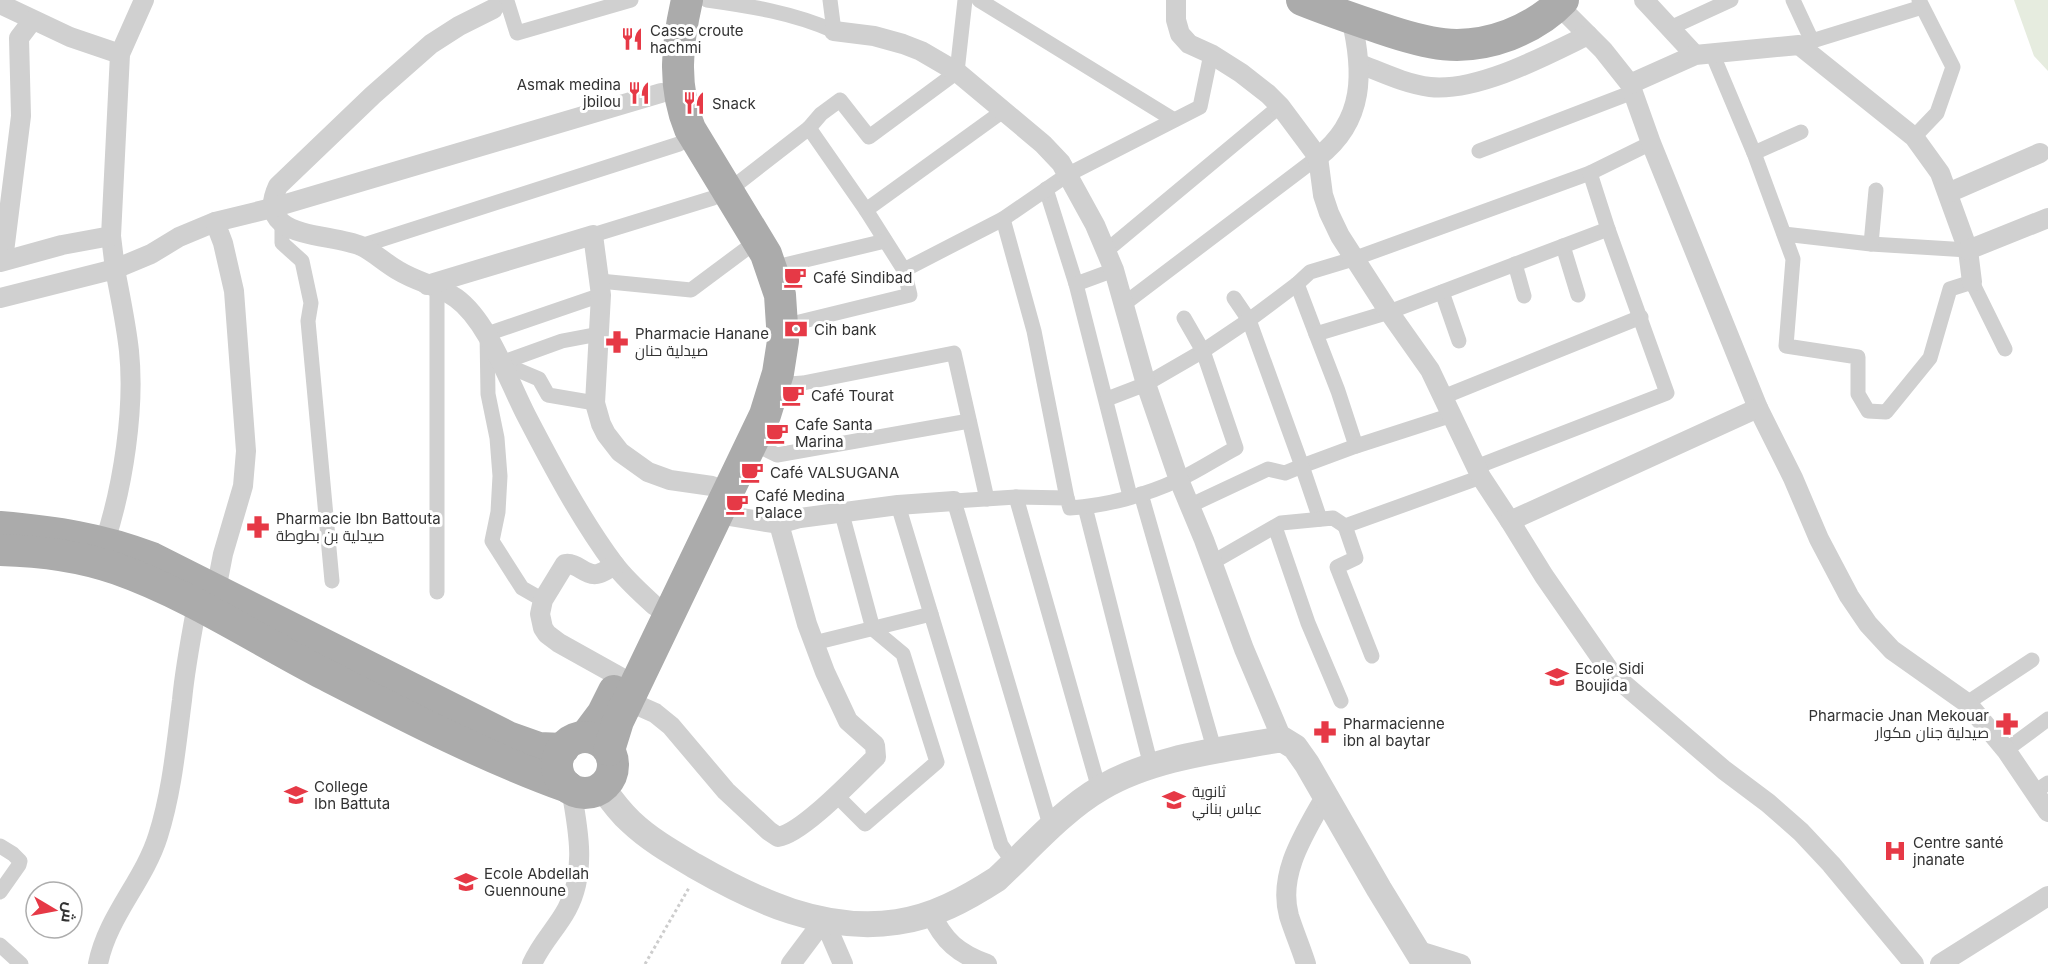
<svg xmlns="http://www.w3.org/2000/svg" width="2048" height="964" font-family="Inter,Cairo,sans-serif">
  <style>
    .green { fill: #e6ecdf }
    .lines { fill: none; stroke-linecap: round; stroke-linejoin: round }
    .path { stroke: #cdcdcd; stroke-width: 3; stroke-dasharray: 3 3; stroke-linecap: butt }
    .pedestrian { stroke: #d0d0d0; stroke-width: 15 }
    .minor { stroke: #d0d0d0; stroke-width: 20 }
    .tertiary { stroke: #d0d0d0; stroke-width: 26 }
    .primary { stroke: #ababab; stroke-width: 32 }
    .labels { text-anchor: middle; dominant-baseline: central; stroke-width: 6; stroke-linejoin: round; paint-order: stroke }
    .poi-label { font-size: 15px; fill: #333; stroke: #fff; text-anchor: start }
  </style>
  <rect width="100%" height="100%" fill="#fff"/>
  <polygon class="green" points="2014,0 2048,0 2048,71 2034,56"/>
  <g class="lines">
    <polyline class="path" points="645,964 690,886"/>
    <g class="pedestrian">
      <path d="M707,0C750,6 794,13 834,31L830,0"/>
      <polyline points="979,0 1174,120"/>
      <polyline points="1793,0 1812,41"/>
      <polyline points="493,9 507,1 517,33 631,0"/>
      <polyline points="1670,28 1731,0"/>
      <polyline points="1799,45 1922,7"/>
      <polyline points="1712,53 1754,153 1793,259 1786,346 1858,357 1858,394 1868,411 1886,412 1930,358 1950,289 1972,282 2005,349"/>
      <polyline points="809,128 821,114 840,100 869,137 957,72 965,0"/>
      <polyline points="1914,137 1937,113 1953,67 1919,0"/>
      <polyline points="1479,151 1633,92"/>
      <polyline points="1754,153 1801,132"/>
      <polyline points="1046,189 1076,284 1130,496"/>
      <polyline points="866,210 1003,111"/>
      <polyline points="1003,219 1034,331 1067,498"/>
      <polyline points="282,223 282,243 302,261 311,303 308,321 332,581"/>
      <polyline points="1784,234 1871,244 1968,250"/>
      <polyline points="593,235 713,198 728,191 809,128 866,210 904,270 1003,219 1067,175 1200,107 1211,54"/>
      <polyline points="1871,244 1876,190"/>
      <polyline points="361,246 679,144"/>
      <polyline points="1563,246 1578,295"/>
      <polyline points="1106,251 1280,106"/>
      <polyline points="1515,264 1524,296"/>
      <polyline points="772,268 885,241"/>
      <polyline points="600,281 691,290 746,249"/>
      <polyline points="1076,284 1114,270"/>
      <polyline points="1297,284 1316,334"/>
      <polyline points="437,289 437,592"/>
      <polyline points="1442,292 1459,341"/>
      <polyline points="1234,298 1249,320 1302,466 1356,446 1338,391 1316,334 1389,312 1608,229"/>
      <polyline points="1124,304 1318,157"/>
      <polyline points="783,326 910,295 904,270"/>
      <polyline points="501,363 539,379 548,395 595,403"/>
      <polyline points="501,363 562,341 599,334"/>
      <polyline points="775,385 803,383 954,353 987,499"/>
      <polyline points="1443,397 1641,317"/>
      <polyline points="1107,399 1146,384 1203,351 1249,320 1297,284 1310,272 1353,259 1590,173 1651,143"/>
      <polyline points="752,443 777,455 969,421"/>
      <polyline points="1356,446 1452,415"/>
      <polyline points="1476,467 1667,393 1608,229 1590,173"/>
      <polyline points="1141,494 1215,752"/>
      <polyline points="1016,497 1099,789"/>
      <polyline points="898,505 1001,845 1014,863"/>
      <polyline points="1189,506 1268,469 1285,473 1302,466 1320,519"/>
      <polyline points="1085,507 1151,766"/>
      <polyline points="1345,526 1356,558 1337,567 1372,656"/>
      <polyline points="1275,527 1308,623 1341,701"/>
      <polyline points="1213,562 1281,523 1333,518 1345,526 1481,477"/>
      <polyline points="543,600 522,588 492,541 498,512 500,476 497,438 488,394 487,334 601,295"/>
      <polyline points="814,643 931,614"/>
      <polyline points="1967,703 2032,660"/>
      <polyline points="2006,750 2048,719"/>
      <polyline points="2036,791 2048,783"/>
      <polyline points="837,796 865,824 937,762 903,654 873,629 842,514"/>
      <path d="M1051,828L954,501L1016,497L1067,498L1070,508C1106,506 1146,495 1178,480C1198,471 1217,458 1236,448L1203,351L1184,318"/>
      <polyline points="0,846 13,854 20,861 19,865 0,892"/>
      <polyline points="0,945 21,964"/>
    </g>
    <g class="minor">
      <polyline points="1176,0 1176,20 1180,34 1189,44 1211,54 1241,73 1268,94 1280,106 1318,157 1323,195 1329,213 1340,236 1389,312 1430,370 1481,477 1510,521"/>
      <polyline points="1644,0 1695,55"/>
      <polyline points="0,4 70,37 120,54"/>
      <polyline points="1558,5 1603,50 1630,84 1651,143 1758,408 1793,478 1819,539 1849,596 1868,624 1892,650 1967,703 2006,750 2048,812"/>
      <path d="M493,9L459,26L431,44L373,95L278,186C272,199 269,212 282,223C299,237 340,237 361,246C374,252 386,264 399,271C417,282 439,286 456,298C488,321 508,380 526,415C552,465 580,518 614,564C626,580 641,593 655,606"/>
      <polyline points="834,31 874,36 903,44 921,51 957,72 1043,144 1061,163 1095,225 1114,270 1146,384 1179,480 1204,540 1244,649 1282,739"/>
      <path d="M1360,64C1383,73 1406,84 1430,87C1478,92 1545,56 1588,35"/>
      <polyline points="1630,84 1695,55 1799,45 1914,137 1940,173 1968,250 1972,282"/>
      <path d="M1318,157C1365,121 1364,72 1351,18"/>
      <polyline points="1948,193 2040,153"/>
      <polyline points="111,236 115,269 151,254 179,237 215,222"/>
      <polyline points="1968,250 2048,218"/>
      <polyline points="3,260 21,116 19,38 32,21"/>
      <polyline points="0,262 62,245 111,236 120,54 144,0"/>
      <polyline points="427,285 593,235 601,295 595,403 601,424 606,434 620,452 648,472 670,480 712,486"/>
      <path d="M0,298L115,269C120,296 126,323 129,351C135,409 123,486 105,541"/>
      <polyline points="1758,408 1510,521 1544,576 1612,674 1724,770 1768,803 1801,832 1831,864 1914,964"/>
      <polyline points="717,514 779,524 800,518 898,505 954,501"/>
      <path d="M615,565C609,568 603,573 597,574C585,576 577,562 565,564L543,600L540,614L543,628L547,634L559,643L620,677"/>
      <polyline points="216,590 223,554 243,486 246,451 234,291 223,243 215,222 272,208 661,93"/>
      <path d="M628,701L655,713L671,726L726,791L769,831L778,837C803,833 856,776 876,757L875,745L848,721L825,672L807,624L779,524"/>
      <path d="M931,913C943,941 959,954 987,964"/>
      <polyline points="1416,950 1461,964"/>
      <path d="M98,964C107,917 144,881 158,836C172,792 176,746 182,700C185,668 191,637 197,605"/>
      <path d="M532,964C541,943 557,928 567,909C587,872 578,828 571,789"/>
      <polyline points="791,964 824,920 843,964"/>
      <path d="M1306,964C1301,948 1294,932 1289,916C1277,873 1306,831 1326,795"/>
      <polyline points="1940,964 2048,896"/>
    </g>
    <path class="tertiary" d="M602,787C611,800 620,812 631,822C650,840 673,853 695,866C756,901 824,933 897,922C933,917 966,899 997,879C1029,849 1063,810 1101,788C1153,757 1223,750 1282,739L1295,747L1307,764L1379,889L1425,964"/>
    <g class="primary">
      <path d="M1302,0C1327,10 1353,19 1380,28C1427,44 1461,53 1509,35C1529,27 1548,16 1563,0"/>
      <path d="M0,527C55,532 100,538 152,558L508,737L539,748L563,749"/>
      <path d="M0,550C39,551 80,556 117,569C188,594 253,637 320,672C400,713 482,756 568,787"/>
      <polyline points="585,737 603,713 614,691"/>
      <circle cx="585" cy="765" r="28"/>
      <path d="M609,750L618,721L765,415L778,373L783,341L780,295L766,254L690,129C672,86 677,44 687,0"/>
    </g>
  </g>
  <defs>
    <g id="restaurant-bare" transform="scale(1.8)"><path d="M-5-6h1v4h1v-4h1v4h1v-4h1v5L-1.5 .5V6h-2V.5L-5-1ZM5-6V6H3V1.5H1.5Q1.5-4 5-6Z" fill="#e63946" stroke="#fff" stroke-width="2.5" paint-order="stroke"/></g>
    <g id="cafe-bare" transform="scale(1.8)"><path d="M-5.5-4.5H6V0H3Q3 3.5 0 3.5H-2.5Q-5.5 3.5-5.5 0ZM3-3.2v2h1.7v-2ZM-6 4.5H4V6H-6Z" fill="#e63946" stroke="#fff" stroke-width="2.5" paint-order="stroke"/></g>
    <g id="bank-bare" transform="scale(1.8)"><path d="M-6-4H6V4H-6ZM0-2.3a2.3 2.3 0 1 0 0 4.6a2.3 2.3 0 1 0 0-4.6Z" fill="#e63946" stroke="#fff" stroke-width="2.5" paint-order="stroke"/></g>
    <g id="pharmacy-bare" transform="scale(1.8)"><path d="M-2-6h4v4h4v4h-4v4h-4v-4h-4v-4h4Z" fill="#e63946" stroke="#fff" stroke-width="2.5" paint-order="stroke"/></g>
    <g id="school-bare" transform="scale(1.8)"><path d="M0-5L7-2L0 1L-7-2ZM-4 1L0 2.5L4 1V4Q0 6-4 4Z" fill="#e63946" stroke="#fff" stroke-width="2.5" paint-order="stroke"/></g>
    <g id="hospital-bare" transform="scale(1.8)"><path d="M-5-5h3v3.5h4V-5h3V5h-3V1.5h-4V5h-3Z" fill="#e63946" stroke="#fff" stroke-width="2.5" paint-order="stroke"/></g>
  </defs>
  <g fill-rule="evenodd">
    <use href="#restaurant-bare" x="632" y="39"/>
    <use href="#restaurant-bare" x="639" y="93"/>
    <use href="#restaurant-bare" x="694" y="103"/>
    <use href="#cafe-bare" x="795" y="277"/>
    <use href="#bank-bare" x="796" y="329"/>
    <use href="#pharmacy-bare" x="617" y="342"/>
    <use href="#cafe-bare" x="793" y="395"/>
    <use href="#cafe-bare" x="777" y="433"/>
    <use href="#cafe-bare" x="752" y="472"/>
    <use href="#cafe-bare" x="737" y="504"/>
    <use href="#pharmacy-bare" x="258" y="527"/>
    <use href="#school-bare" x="1557" y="677"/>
    <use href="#pharmacy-bare" x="2007" y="724"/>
    <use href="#pharmacy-bare" x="1325" y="732"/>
    <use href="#school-bare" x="296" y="795"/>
    <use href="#school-bare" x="1174" y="800"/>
    <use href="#hospital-bare" x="1895" y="851"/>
    <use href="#school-bare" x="466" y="882"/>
  </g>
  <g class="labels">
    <g class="poi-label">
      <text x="650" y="30">Casse croute<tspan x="650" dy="17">hachmi</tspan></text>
      <text x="621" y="84" text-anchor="end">Asmak medina<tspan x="621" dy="17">jbilou</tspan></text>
      <text x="712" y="103">Snack</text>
      <text x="813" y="277">Café Sindibad</text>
      <text x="814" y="329">Cih bank</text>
      <text x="635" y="333">Pharmacie Hanane<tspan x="635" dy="17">صيدلية حنان</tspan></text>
      <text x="811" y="395">Café Tourat</text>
      <text x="795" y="424">Cafe Santa<tspan x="795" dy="17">Marina</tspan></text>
      <text x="770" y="472">Café VALSUGANA</text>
      <text x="755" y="495">Café Medina<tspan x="755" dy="17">Palace</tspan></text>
      <text x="276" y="518">Pharmacie Ibn Battouta<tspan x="276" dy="17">صيدلية بن بطوطة</tspan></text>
      <text x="1575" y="668">Ecole Sidi<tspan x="1575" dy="17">Boujida</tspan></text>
      <text x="1989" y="715" text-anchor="end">Pharmacie Jnan Mekouar<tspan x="1989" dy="17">صيدلية جنان مكوار</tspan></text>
      <text x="1343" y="723">Pharmacienne<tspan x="1343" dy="17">ibn al baytar</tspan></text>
      <text x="314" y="786">College<tspan x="314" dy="17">Ibn Battuta</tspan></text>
      <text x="1192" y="791">ثانوية<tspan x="1192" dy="17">عباس بناني</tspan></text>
      <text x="1913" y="842">Centre santé<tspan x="1913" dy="17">jnanate</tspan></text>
      <text x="484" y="873">Ecole Abdellah<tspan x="484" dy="17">Guennoune</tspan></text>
    </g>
  </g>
  <g transform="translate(54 910) rotate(100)"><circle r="28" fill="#ffffff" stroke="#adadad" stroke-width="1.5"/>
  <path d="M0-4.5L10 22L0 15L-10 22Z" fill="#e63946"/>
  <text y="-9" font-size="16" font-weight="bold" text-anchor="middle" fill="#333333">ش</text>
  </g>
</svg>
